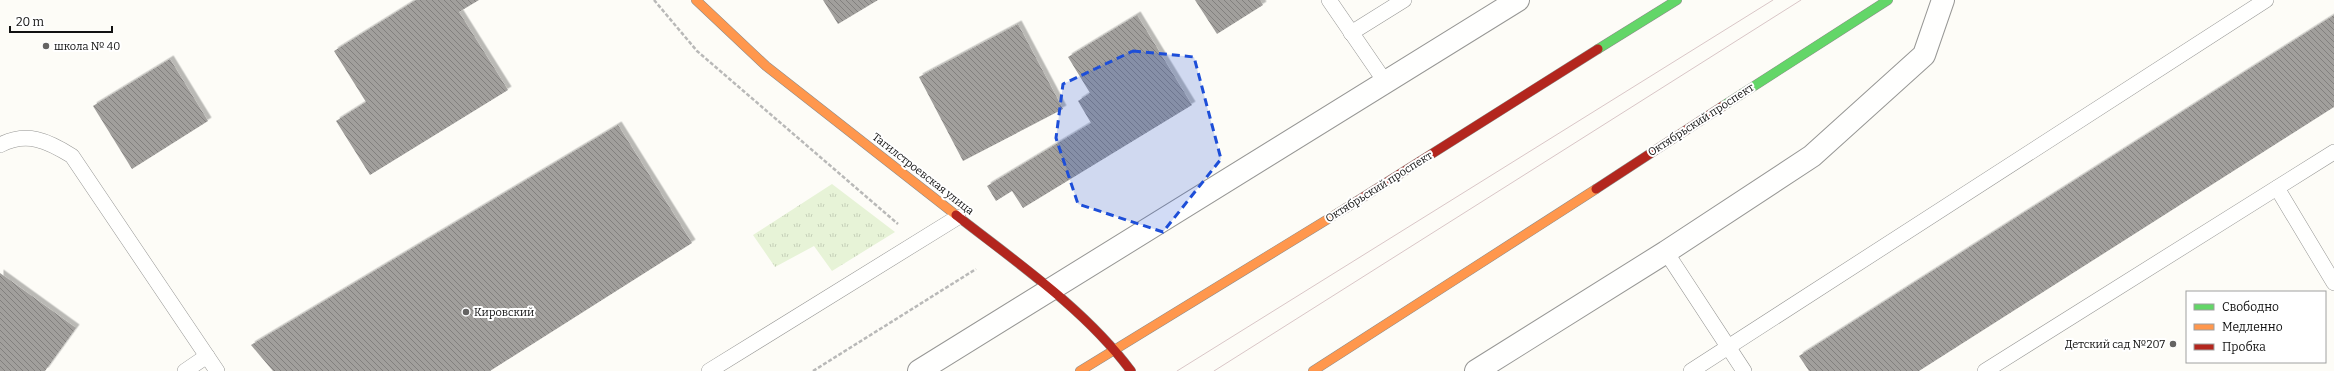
<svg xmlns="http://www.w3.org/2000/svg" width="2334" height="371" font-family="Bitter,serif">
  <style>
    .grass { fill: url(#grass-tufts) }
    .building { fill: url(#building-back-hatch); filter: url(#shadow) }
    .lines { fill: none; stroke-linecap: round; stroke-linejoin: round }
    .lane-casing { stroke: #979795; stroke-width: 16 }
    .street-casing { stroke: #979795; stroke-width: 24 }
    .fast-casing { stroke: #8e8d8b; stroke-width: 10 }
    .slow-casing { stroke: #8e8d8b; stroke-width: 10 }
    .jam-casing { stroke: #8e8d8b; stroke-width: 10 }
    .path { stroke: #b9b9b8; stroke-width: 2.5; stroke-dasharray: 4 2; stroke-linecap: butt }
    .lane { stroke: #fffffe; stroke-width: 15 }
    .street { stroke: #fffffe; stroke-width: 22 }
    .fast { stroke: #63d668; stroke-width: 9 }
    .slow { stroke: #ff974d; stroke-width: 9 }
    .jam { stroke: #b3261e; stroke-width: 9 }
    .tram { stroke: #d9c6c7; stroke-width: 1 }
    .marked { fill: #1d4ed8; fill-opacity: 0.2; stroke: #1d4ed8; stroke-width: 3; stroke-dasharray: 8 5; stroke-linejoin: round }
    .poi-dot { fill: #646362; stroke: #fff; stroke-width: 1.5 }
    .labels { text-anchor: middle; dominant-baseline: central; stroke-width: 4; stroke-linejoin: round; paint-order: stroke }
    .poi-label { font-size: 11px; fill: #111; stroke: #fff; text-anchor: start }
    .street-label { font-size: 11px; fill: #111; stroke: #fff }
  </style>
  <defs>
    <pattern id="grass-tufts" width="24" height="20" patternUnits="userSpaceOnUse"><rect width="24" height="20" fill="#e7f3d7"/><path d="M3 7l-1-3M5 7V3M7 7l1-3M15 17l-1-3M17 17v-4M19 17l1-3" fill="none" stroke="#c5cfb8"/></pattern>
    <pattern id="building-back-hatch" width="6" height="6" patternUnits="userSpaceOnUse"><rect width="6" height="6" fill="#a19f9c"/><path d="M-1 5l2 2M0 0l6 6M5-1l2 2" fill="none" stroke="#82807e"/></pattern>
    <filter id="shadow"><feDropShadow dx="3.5" dy="-3.5" stdDeviation="0" flood-color="#0004"/></filter>
  </defs>
  <rect width="100%" height="100%" fill="#fdfcf7"/>
  <polygon class="grass" points="832,184 895,232 832,271 814,246 775,267 753,235"/>
  <g class="building">
    <polygon points="416,0 479,0 459,12 508,90 370,175 336,121 366,102 334,51"/>
    <polygon points="823,0 878,0 838,24"/>
    <polygon points="1195,0 1260,0 1263,5 1217,34"/>
    <polygon points="1137,15 1192,105 1023,208 1012,191 996,201 987,186 1091,123 1078,101 1090,93 1068,57"/>
    <polygon points="2334,15 2334,107 1919,371 1809,371 1799,356"/>
    <polygon points="1018,24 1063,109 963,161 919,77"/>
    <polygon points="170,59 208,121 132,169 93,106"/>
    <polygon points="618,125 692,243 490,371 273,371 251,345"/>
    <polygon points="0,273 76,328 45,371 0,371"/>
  </g>
  <g class="lines">
    <g class="lane-casing">
      <g id="lane">
        <polyline points="1329,0 1386,83"/>
        <polyline points="1351,33 1404,0"/>
        <path d="M0,145C27,131 48,141 72,156L217,371"/>
        <polyline points="2277,188 2334,283"/>
        <polyline points="1666,252 1744,371"/>
        <polyline points="185,371 207,356"/>
        <polyline points="709,371 958,217"/>
        <polyline points="1691,371 2266,0"/>
        <polyline points="1985,371 2334,152"/>
      </g>
    </g>
    <g class="street-casing">
      <g id="street">
        <polyline points="919,371 1518,0"/>
        <polyline points="1476,371 1666,252 1812,156 1924,55 1943,0"/>
      </g>
    </g>
    <g class="fast-casing">
      <g id="fast">
        <polyline points="1598,49 1677,0"/>
        <polyline points="1723,106 1888,0"/>
      </g>
    </g>
    <g class="slow-casing">
      <g id="slow">
        <polyline points="696,0 766,66 956,215"/>
        <polyline points="1080,371 1346,208"/>
        <polyline points="1313,371 1596,189"/>
      </g>
    </g>
    <g class="jam-casing">
      <g id="jam">
        <polyline points="1596,189 1723,106"/>
        <polyline points="1346,208 1598,49"/>
        <path d="M956,215C1016,262 1086,310 1131,371"/>
      </g>
    </g>
    <g class="path">
      <polyline points="654,0 697,51 898,224"/>
      <polyline points="813,371 976,269"/>
    </g>
    <use href="#lane" class="lane"/>
    <use href="#street" class="street"/>
    <use href="#fast" class="fast"/>
    <use href="#slow" class="slow"/>
    <use href="#jam" class="jam"/>
    <g class="tram">
      <polyline points="1177,371 1773,0"/>
      <polyline points="1214,371 1801,0"/>
    </g>
  </g>
  <path class="marked" d="M1133,51L1194,57L1221,159L1163,232L1078,204L1056,138L1063,84Z"/>
  <g class="poi-dot">
    <circle cx="46" cy="46" r="4"/>
    <circle cx="466" cy="312" r="4"/>
    <circle cx="2173" cy="344" r="4"/>
  </g>
  <g class="labels">
    <g class="poi-label">
      <text x="54" y="46">школа № 40</text>
      <text x="474" y="312">Кировский</text>
      <text x="2165" y="344" text-anchor="end">Детский сад №207</text>
    </g>
    <g class="street-label">
      <text transform="translate(1701 120) rotate(-33)">Октябрьский проспект</text>
      <text transform="translate(923 174) rotate(38)">Тагилстроевская улица</text>
      <text transform="translate(1379 187) rotate(-32)">Октябрьский проспект</text>
    </g>
  </g>
  <rect x="2186" y="291" width="140" height="72" fill="#ffffff" stroke="#a0a0a0"/>
  <rect x="2194" y="304" width="20" height="6" fill="#63d668" stroke="#a0a0a0"/>
  <text x="2222" y="311" font-size="12" fill="#111111">Свободно</text>
  <rect x="2194" y="324" width="20" height="6" fill="#ff974d" stroke="#a0a0a0"/>
  <text x="2222" y="331" font-size="12" fill="#111111">Медленно</text>
  <rect x="2194" y="344" width="20" height="6" fill="#b3261e" stroke="#a0a0a0"/>
  <text x="2222" y="351" font-size="12" fill="#111111">Пробка</text>
  <path d="M10 26v6h102v-6" fill="none" stroke="#111111" stroke-width="2"/>
  <text x="16" y="26" font-size="12" fill="#111111" stroke="#ffffff" stroke-width="3" paint-order="stroke">20 m</text>
</svg>
